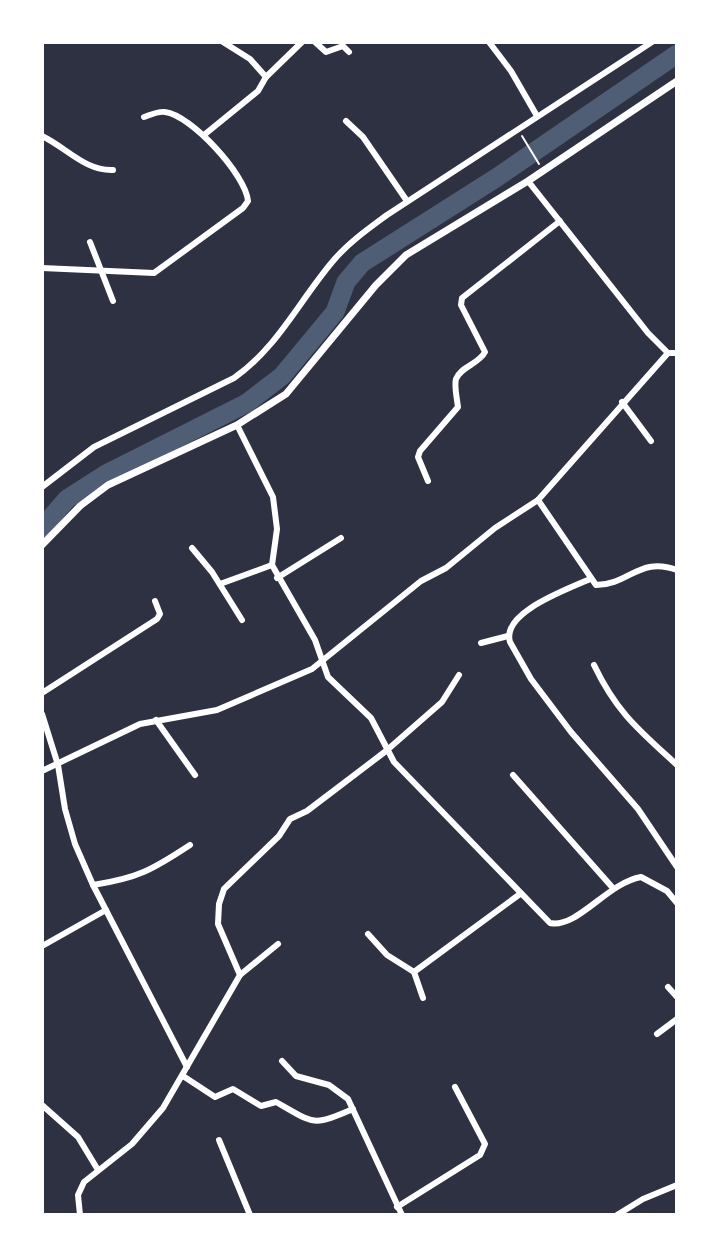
<svg xmlns="http://www.w3.org/2000/svg" width="719" height="1257" font-family="'Varela Round',sans-serif">
  <style>
    .lines { fill: none; stroke-linecap: round; stroke-linejoin: round }
    .river { stroke: #4f5d75; stroke-width: 19 }
    .path { stroke: #fff; stroke-width: 2 }
    .minor { stroke: #fff; stroke-width: 6 }
    .tertiary { stroke: #fff; stroke-width: 7 }
  </style>
  <rect width="100%" height="100%" fill="#2d3142"/>
  <g class="lines">
    <polyline class="river" points="42,528 67,499 106,474 247,403 282,376 335,312 346,282 362,263 496,178 677,54"/>
    <polyline class="path" points="522,136 539,164"/>
    <g class="minor">
      <polyline points="315,42 326,52 343,46 349,52"/>
      <polyline points="489,42 511,71 537,116"/>
      <polyline points="266,77 302,42"/>
      <polyline points="346,121 363,137 407,201"/>
      <polyline points="204,135 258,91 266,77 250,59 223,42"/>
      <path d="M42,136C67,148 85,171 113,170"/>
      <polyline points="528,181 648,333 668,353"/>
      <polyline points="90,242 113,301"/>
      <path d="M42,268L154,273L243,208L248,201C246,175 191,115 165,112C158,111 150,115 144,117"/>
      <polyline points="622,402 651,441"/>
      <path d="M237,425L273,497L277,529L272,565L315,640L328,677L371,718L394,762L550,923C577,929 607,883 641,877L667,891L677,903"/>
      <path d="M428,481L418,457L420,451L458,407C457,399 454,385 456,379C460,367 479,364 485,352L461,305L462,298L560,221"/>
      <path d="M42,487L94,447L234,378C278,347 299,301 333,261C348,243 368,229 387,215L652,42"/>
      <path d="M538,500L596,585C629,585 639,556 677,570"/>
      <polyline points="192,548 212,572 242,620"/>
      <polyline points="277,578 341,538"/>
      <path d="M590,579C569,589 501,612 510,642L531,679L571,732L638,809L677,867"/>
      <polyline points="220,584 272,565"/>
      <polyline points="481,643 508,636"/>
      <path d="M594,665C617,713 639,730 677,765"/>
      <polyline points="42,693 157,619 160,614 155,601"/>
      <polyline points="42,714 58,765 65,809 75,844 93,885 187,1067"/>
      <polyline points="156,720 195,775"/>
      <polyline points="42,771 140,724 217,710 312,669 421,581 446,568 495,528 538,500 668,353 677,353"/>
      <polyline points="513,775 612,887"/>
      <path d="M93,885C138,878 152,870 190,845"/>
      <polyline points="368,934 387,955 414,972 423,998"/>
      <polyline points="44,945 106,910"/>
      <polyline points="414,972 520,894"/>
      <polyline points="240,975 278,944"/>
      <polyline points="668,987 677,997"/>
      <polyline points="657,1034 677,1019"/>
      <polyline points="282,1061 296,1076 329,1085 348,1099 402,1215"/>
      <path d="M183,1076L215,1097L233,1089L261,1106L276,1102C315,1124 311,1127 353,1109"/>
      <polyline points="42,1105 78,1137 98,1170"/>
      <polyline points="219,1140 250,1215"/>
      <polyline points="397,1207 480,1155 485,1144 455,1087"/>
      <polyline points="80,1215 78,1195 84,1182 132,1144 163,1108 240,975 218,924 219,904 224,889 279,836 290,819 307,811 386,751 442,702 459,675"/>
      <polyline points="617,1215 643,1199 677,1185"/>
    </g>
    <polyline class="tertiary" points="42,545 80,506 108,485 237,425 286,394 376,285 406,255 528,181 677,81"/>
  </g>
  <rect width="719" height="1257" fill="none" stroke="#ffffff" stroke-width="88"/>
</svg>
